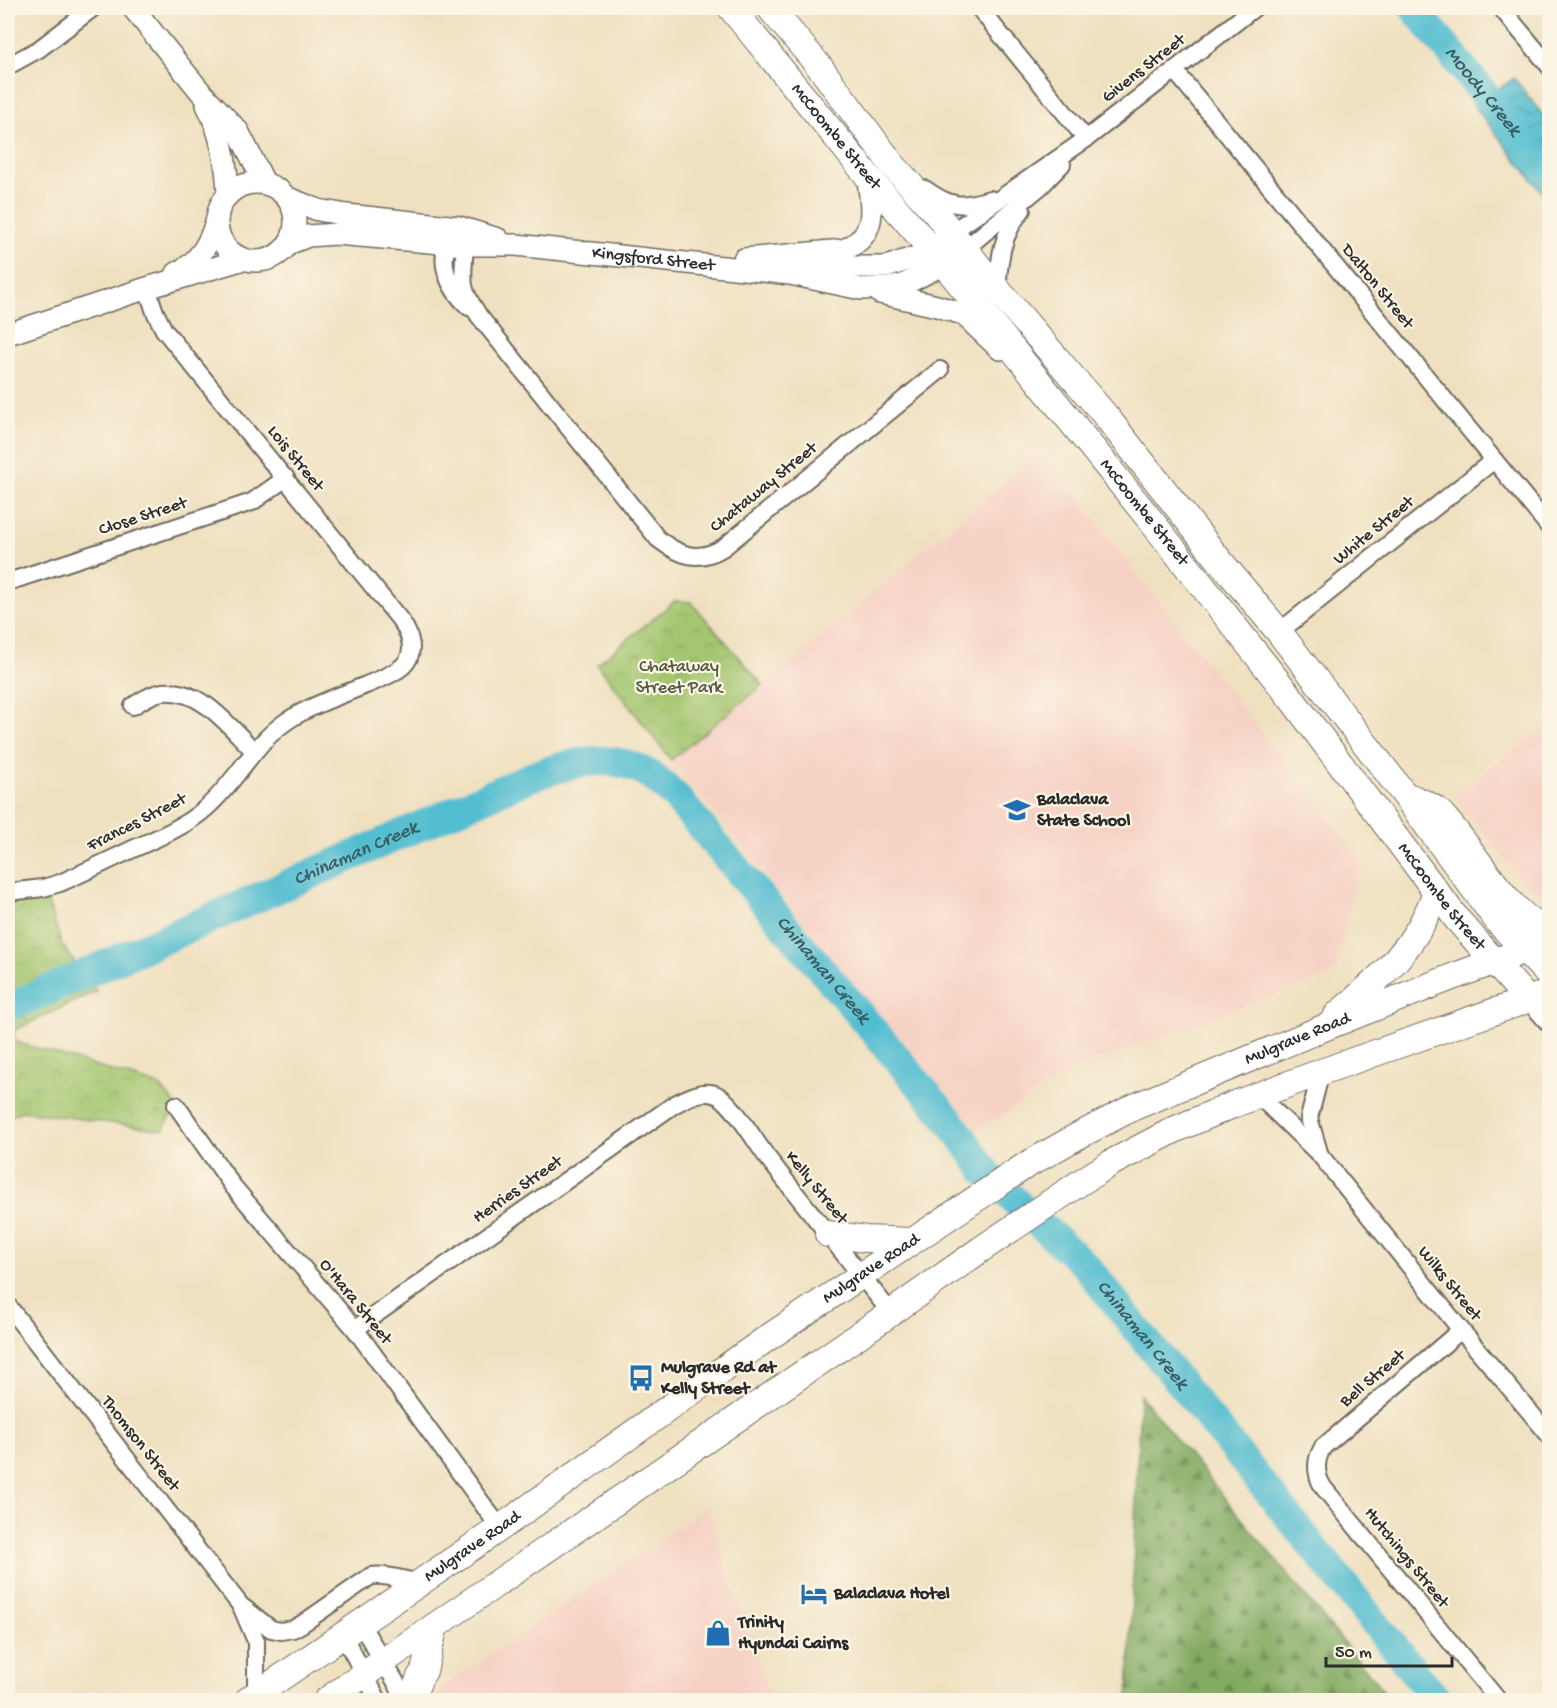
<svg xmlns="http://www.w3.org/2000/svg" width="1557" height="1708" font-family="'Gochi Hand',sans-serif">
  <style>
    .built { fill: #f6d2c4 }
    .forest { fill: url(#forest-firs); stroke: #576b46; stroke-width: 1.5 }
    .park { fill: url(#park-crowns); stroke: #68784e; stroke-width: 1.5 }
    .water { fill: url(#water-waves); stroke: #3f747e; stroke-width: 1.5 }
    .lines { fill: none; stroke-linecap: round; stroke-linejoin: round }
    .river { stroke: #53bdd0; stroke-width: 30 }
    .minor-casing { stroke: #706a5f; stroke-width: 20 }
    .tertiary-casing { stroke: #706a5f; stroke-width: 24 }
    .primary-casing { stroke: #706a5f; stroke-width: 28 }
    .minor { stroke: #fff; stroke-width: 16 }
    .tertiary { stroke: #fff; stroke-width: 21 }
    .primary { stroke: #fff; stroke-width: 26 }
    .labels { text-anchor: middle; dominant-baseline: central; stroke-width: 4.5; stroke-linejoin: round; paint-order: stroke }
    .street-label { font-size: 18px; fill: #2b2b2b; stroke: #fcf5e5 }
    .park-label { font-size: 18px; fill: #4f5a40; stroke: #fcf5e5 }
    .poi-label { font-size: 18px; font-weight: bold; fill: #2b2b2b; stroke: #fcf5e5; text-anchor: start }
    .water-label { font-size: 20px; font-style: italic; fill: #395e65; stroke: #fcf5e5 }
  </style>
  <defs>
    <pattern id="forest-firs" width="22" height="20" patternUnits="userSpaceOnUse" patternTransform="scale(1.5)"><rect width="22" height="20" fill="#83ab62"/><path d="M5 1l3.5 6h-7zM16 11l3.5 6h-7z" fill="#6b8b51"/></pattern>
    <pattern id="park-crowns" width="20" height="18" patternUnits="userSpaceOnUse" patternTransform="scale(1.5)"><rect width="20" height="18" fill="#a4c670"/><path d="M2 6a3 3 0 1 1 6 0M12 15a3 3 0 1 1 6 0" fill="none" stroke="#8daa61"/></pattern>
    <pattern id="water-waves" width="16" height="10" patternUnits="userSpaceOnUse" patternTransform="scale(1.5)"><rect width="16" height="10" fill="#53bdd0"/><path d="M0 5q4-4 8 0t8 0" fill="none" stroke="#459aa9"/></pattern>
  </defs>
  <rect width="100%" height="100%" fill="#fcf5e5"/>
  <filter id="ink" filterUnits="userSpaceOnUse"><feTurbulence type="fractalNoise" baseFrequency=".0167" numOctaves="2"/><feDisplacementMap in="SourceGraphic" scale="12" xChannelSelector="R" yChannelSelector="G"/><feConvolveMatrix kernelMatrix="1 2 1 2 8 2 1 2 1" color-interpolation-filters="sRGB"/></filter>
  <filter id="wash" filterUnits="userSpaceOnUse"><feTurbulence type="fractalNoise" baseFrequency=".008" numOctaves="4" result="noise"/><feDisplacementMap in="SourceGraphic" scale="24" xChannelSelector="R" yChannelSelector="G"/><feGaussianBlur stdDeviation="1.35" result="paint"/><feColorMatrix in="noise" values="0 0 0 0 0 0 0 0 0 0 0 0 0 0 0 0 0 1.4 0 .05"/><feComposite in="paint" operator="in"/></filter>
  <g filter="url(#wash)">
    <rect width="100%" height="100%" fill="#efe0c0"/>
    <g class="built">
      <polygon points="1041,451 1361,859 1335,973 1073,1069 974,1133 671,760 763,685"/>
      <polygon points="1549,724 1550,890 1542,893 1526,885 1454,795"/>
      <polygon points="707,1507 771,1700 434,1700 435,1692"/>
    </g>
    <polygon class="forest" points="1140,1395 1391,1700 1128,1700"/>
    <g class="park">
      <polygon points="675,601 691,602 763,685 671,760 597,664"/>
      <polygon points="43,888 62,945 96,991 13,1031 16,1042 160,1086 176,1105 163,1130 22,1111 8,1117 8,892"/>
    </g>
    <polygon class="water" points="1514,78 1549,123 1549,201 1474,106"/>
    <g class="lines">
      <g class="river">
        <path id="s1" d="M1414,8L1550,175"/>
        <path id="s2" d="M8,1006L21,1002L531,777C567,764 608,751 645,772C656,778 665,787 674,795L949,1120L987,1173L1027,1213L1084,1264L1437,1700"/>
      </g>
    </g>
  </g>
  <g filter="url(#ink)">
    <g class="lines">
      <g class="minor-casing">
        <g id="minor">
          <polyline points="979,8 1086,139"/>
          <polyline points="1501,8 1550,67"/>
          <polyline points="8,66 39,49 93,8"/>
          <polyline points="1175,71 1550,528"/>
          <path d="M925,189C950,207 961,208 990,199"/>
          <polyline points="952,232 1086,139 1254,8"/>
          <path d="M461,233C468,253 461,266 464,286C466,297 473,306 479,316L658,539C680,556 699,563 724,547L940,370"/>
          <path d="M453,235C435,259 448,288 469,307"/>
          <polyline points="966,248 1041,186 1062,164"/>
          <path d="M997,289C1000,257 1001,236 1022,210"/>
          <polyline points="8,582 252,502 286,478"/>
          <polyline points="1279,632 1494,460"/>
          <path d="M133,706C142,700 153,693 163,692C201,688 229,726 254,751"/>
          <path d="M8,892L43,888L60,883C85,872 110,860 135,848C160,837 186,826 206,808C237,781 253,744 287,721C311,705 340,696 366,685C378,680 393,675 403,666C417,653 410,634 401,621L164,330L155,312L147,288"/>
          <polyline points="1528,1000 1550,1025"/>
          <polyline points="1258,1095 1320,1155 1461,1330 1550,1436"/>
          <polyline points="176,1105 232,1185 355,1329 500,1528"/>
          <polyline points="1319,1152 1309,1118 1321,1072"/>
          <polyline points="8,1306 241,1606 256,1641 256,1695"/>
          <path d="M355,1329L675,1104C689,1097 704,1088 719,1096C735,1106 755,1141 767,1157C808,1210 850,1261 891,1313"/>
          <path d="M1461,1330L1323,1447C1315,1460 1315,1474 1323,1487L1498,1700"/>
          <path d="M244,1608L271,1629L281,1631L293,1629L302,1624L371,1576C387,1574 405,1580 420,1583"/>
          <polyline points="360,1623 397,1684 404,1700"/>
          <polyline points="343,1635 378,1700"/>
        </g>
      </g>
      <g class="tertiary-casing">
        <g id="tertiary">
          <polyline points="133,8 200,91 238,131 265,184"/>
          <path d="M207,105C221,133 227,163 228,195"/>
          <circle cx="256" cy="222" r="39"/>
          <polyline points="288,198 318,210 347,215 459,227 498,239"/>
          <path id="s3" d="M288,244L308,236L336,234L465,245H516L790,274L861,289L889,288L903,285L944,264L955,256"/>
          <path d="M744,259L843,250C879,236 872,205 867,175"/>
          <polyline points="802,272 828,267 886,267 916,257 943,239"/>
          <path d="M177,273C200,262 210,242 217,219"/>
          <polyline points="880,293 937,306 963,314 1000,349"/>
          <polyline points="8,334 147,288 244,259"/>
        </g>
      </g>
      <g class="primary-casing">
        <g id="primary">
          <path id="s4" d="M731,8L867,175L944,264L1160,532L1294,702L1456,918L1528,1000"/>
          <polyline points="770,8 819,66 891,163 935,212 997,289 1105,415 1216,556 1279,632 1404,794 1499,923 1550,976"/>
          <path d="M1410,797C1419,801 1432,805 1439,812C1472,845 1506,915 1550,932"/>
          <path d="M1337,1015C1381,977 1416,949 1436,892"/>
          <polyline points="828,1234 866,1239 911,1241"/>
          <path id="s5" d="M248,1700L500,1528L766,1339L1025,1166L1076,1137L1134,1107L1321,1029L1452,977L1550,941"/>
          <polyline points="327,1700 891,1313 980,1250 1081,1182 1111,1163 1176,1129 1235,1104 1321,1072 1550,992"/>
          <polyline points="411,1700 420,1677 424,1671 435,1626"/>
        </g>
      </g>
      <use href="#minor" class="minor"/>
      <use href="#tertiary" class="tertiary"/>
      <use href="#primary" class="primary"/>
    </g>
  </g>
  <defs>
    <g id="school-bare" transform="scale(2.07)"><path d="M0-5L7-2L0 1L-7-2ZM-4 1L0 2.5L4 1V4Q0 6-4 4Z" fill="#1f6fb2" stroke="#fcf5e5" stroke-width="2.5" paint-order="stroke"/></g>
    <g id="bus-bare" transform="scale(2.07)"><path d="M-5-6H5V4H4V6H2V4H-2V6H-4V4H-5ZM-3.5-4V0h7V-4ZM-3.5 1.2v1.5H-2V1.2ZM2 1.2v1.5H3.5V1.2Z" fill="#1f6fb2" stroke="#fcf5e5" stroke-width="2.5" paint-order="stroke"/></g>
    <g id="hotel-bare" transform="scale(2.07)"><path d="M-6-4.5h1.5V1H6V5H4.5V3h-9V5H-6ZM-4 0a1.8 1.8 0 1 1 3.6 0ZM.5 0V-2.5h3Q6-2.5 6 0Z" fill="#1f6fb2" stroke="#fcf5e5" stroke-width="2.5" paint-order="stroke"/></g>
    <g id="shop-bare" transform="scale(2.07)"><path d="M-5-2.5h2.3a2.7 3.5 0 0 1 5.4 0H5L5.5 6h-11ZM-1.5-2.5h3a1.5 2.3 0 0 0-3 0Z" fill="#1f6fb2" stroke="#fcf5e5" stroke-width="2.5" paint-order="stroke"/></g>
  </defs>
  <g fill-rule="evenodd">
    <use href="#school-bare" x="1017" y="810"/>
    <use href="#bus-bare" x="641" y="1378"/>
    <use href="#hotel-bare" x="814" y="1594"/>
    <use href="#shop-bare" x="718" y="1633"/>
  </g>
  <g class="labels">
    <g class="street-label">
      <text transform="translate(1144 69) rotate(-38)">Givens Street</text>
      <text stroke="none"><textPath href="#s4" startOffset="166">McCoombe Street</textPath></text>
      <text stroke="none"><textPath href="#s3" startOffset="368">Kingsford Street</textPath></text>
      <text transform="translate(1377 287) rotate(51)">Dalton Street</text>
      <text transform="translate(295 459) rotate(51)">Lois Street</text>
      <text transform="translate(764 488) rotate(-39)">Chataway Street</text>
      <text stroke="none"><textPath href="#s4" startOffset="652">McCoombe Street</textPath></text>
      <text transform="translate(143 517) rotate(-18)">Close Street</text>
      <text transform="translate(1374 531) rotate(-39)">White Street</text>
      <text transform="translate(137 823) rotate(-27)">Frances Street</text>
      <text stroke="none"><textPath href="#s4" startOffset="1138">McCoombe Street</textPath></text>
      <text stroke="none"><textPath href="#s5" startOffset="1244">Mulgrave Road</textPath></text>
      <text transform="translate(816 1188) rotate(51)">Kelly Street</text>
      <text transform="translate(518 1190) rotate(-35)">Herries Street</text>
      <text stroke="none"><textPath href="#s5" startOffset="758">Mulgrave Road</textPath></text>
      <text transform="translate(1449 1284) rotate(51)">Wilks Street</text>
      <text transform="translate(355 1302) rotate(51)">O'Hara Street</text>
      <text transform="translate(1373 1379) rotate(-40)">Bell Street</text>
      <text transform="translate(140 1444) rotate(52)">Thomson Street</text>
      <text stroke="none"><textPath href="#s5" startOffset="272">Mulgrave Road</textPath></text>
      <text transform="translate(1406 1558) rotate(51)">Hutchings Street</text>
    </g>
    <g class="park-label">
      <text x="679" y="667">Chataway<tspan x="679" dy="21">Street Park</tspan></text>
    </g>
    <g class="poi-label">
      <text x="1037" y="800">Balaclava<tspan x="1037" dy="21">State School</tspan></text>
      <text x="661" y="1368">Mulgrave Rd at<tspan x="661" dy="21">Kelly Street</tspan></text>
      <text x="834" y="1594">Balaclava Hotel</text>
      <text x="738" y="1623">Trinity<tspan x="738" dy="21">Hyundai Cairns</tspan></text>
    </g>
    <g class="water-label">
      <text stroke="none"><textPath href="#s1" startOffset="108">Moody Creek</textPath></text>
      <text stroke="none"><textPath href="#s2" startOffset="380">Chinaman Creek</textPath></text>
      <text stroke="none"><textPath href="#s2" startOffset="956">Chinaman Creek</textPath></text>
      <text stroke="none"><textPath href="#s2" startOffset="1442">Chinaman Creek</textPath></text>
    </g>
  </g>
  <rect width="1557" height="1708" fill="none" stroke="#fcf5e5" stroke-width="30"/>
  <path d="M1326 1657v9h126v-9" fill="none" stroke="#2b2b2b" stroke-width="3"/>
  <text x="1335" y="1657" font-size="18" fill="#2b2b2b" stroke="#fcf5e5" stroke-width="4.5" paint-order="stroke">50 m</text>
</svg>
